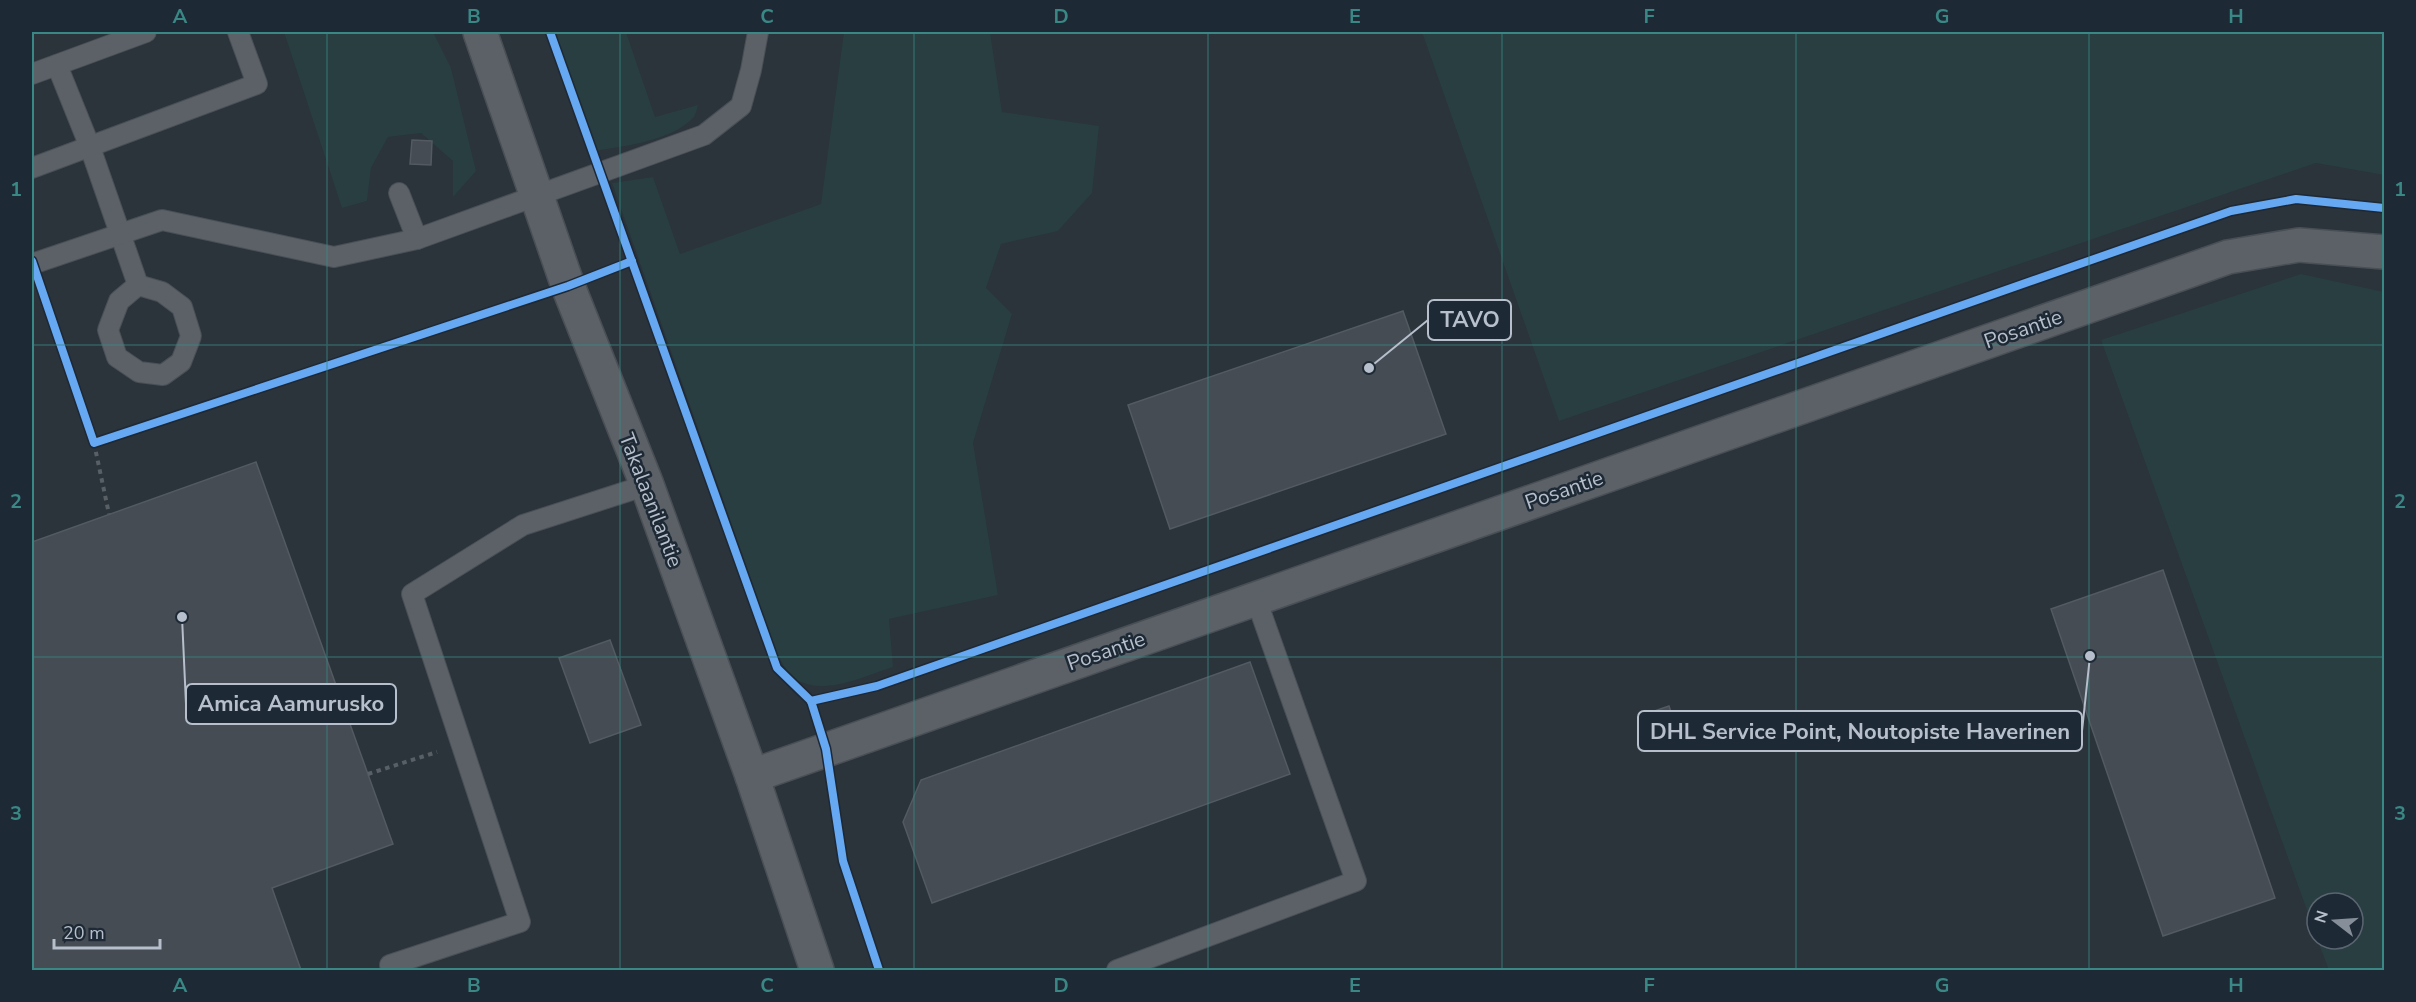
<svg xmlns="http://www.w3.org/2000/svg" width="2416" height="1002" font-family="'Nunito Sans',sans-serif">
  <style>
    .green { fill: #283e41 }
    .building { fill: #454c53; stroke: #535a62; stroke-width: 1.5 }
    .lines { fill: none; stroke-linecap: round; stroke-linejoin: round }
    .service-casing { stroke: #494f55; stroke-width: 22 }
    .minor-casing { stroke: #494f55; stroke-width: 36 }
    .path { stroke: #596065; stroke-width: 4; stroke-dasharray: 4.5 4.5; stroke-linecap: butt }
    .service { stroke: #5c6168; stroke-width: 20 }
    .minor { stroke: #5c6168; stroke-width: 33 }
    .cycleway-casing { stroke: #1e2936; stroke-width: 11 }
    .cycleway { stroke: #66a8f1; stroke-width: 8 }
    .grid { fill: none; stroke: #398885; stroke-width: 1.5; stroke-opacity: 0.55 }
    .labels { text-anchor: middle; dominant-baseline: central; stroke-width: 5; stroke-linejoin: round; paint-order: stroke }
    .street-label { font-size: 21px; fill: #b6bfcb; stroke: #1e2936 }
    .leader { fill: none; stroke: #b6bfcb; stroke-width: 2 }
    .callout-dot { fill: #b6bfcb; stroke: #1e2936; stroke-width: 2 }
    .callout { fill: #1e2936; stroke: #b6bfcb; stroke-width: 2 }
    .callout-label { font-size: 22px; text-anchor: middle; font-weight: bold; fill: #b6bfcb }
    .neatline { fill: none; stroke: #398885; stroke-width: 2 }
    .grid-label { font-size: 20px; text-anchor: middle; font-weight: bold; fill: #398885 }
  </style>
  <rect width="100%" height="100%" fill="#2b333b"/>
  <g class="green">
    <polygon points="284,32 433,32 451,68 476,171 453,197 453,161 421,133 388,137 371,168 367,201 342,208"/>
    <path d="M555,32H626L655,117L698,105C697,109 696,115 693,118C671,141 625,146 595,151Z"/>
    <path d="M844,32H990L1002,112L1099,126L1092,193L1058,231L1001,244L986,288L1012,314L973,443L998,595L889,619L893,667C864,676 822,698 794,678C783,669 778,654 773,642L612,183L653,177L680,254L821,204Z"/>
    <polygon points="1422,32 2384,32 2384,175 2316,163 1559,421"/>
    <polygon points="2301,274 2384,292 2384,970 2329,970 2317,939 2353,939 2353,903 2317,903 2317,938 2101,340"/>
  </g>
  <g class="building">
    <polygon points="412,140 432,141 431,165 410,164"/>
    <polygon points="1403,311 1446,434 1170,529 1128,405"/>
    <polygon points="256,462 393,844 272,888 301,970 32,970 32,542"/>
    <polygon points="2163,570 2275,898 2163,936 2051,609"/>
    <polygon points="610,640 641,725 590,743 559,658"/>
    <polygon points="1250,662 1290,774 932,903 903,822 921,780"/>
    <polygon points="1669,706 1675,724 1650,733 1643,715"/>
  </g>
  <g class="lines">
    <g class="service-casing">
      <g id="service">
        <polyline points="57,65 90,147 138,285"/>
        <polyline points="32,74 146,32"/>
        <polyline points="32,168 257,84 238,32"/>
        <polyline points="399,193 417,239"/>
        <polyline points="32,264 162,220 334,257 417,239 704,135 741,106 751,70 758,32"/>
        <polygon points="138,285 162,292 182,307 191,336 181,362 163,375 139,372 117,357 108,330 119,301"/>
        <polyline points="390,965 520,922 412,594 523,525 647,485"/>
        <polyline points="1117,970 1356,881 1256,599"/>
      </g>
    </g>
    <g class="minor-casing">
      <g id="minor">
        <polyline points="480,32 568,286 647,485 752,776 817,970"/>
        <polyline points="752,776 2228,257 2299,245 2384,252"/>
      </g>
    </g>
    <g class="path">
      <polyline points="94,443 109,514"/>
      <polyline points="368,774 437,752"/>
    </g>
    <use href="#service" class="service"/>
    <use href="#minor" class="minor"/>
    <g class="cycleway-casing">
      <g id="cycleway">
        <polyline points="550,32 777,668 811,701 826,749 843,861 879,970"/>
        <polyline points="32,261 94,443 568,286 632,261"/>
        <polyline points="811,701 877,686 2231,211 2296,199 2384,208"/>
      </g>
    </g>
    <use href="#cycleway" class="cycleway"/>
  </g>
  <path class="grid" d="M327,32V970M620,32V970M914,32V970M1208,32V970M1502,32V970M1796,32V970M2089,32V970M32,345H2384M32,657H2384"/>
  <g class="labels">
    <g class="street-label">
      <text transform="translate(2023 329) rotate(-19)">Posantie</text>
      <text transform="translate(1564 490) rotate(-19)">Posantie</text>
      <text transform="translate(651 500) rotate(69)">Takalaanilantie</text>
      <text transform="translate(1106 651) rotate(-19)">Posantie</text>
    </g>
  </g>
  <path class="leader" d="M1369 368L1428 320M182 617L186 704M2090 656L2082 731"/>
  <g class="callout-dot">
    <circle cx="1369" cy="368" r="6"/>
    <circle cx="182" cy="617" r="6"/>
    <circle cx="2090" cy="656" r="6"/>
  </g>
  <g class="callout">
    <rect x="1428" y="300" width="83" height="40" rx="6"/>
    <rect x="186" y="684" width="210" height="40" rx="6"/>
    <rect x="1638" y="711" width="444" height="40" rx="6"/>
  </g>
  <g class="callout-label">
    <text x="1470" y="327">TAVO</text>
    <text x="291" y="711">Amica Aamurusko</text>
    <text x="1860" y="739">DHL Service Point, Noutopiste Haverinen</text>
  </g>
  <rect width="2416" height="1002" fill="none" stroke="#1e2936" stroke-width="66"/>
  <g transform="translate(2335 921) rotate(287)"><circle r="28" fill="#1e2936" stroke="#5b6572" stroke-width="1.5"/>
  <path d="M0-4.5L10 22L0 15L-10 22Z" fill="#858e99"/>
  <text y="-9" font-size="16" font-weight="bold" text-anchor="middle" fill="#b6bfcb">N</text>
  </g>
  <path d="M54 939v9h106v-9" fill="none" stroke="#b6bfcb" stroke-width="3"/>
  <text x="63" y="939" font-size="18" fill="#b6bfcb" stroke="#1e2936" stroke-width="4.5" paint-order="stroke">20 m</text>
  <rect x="33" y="33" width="2350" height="936" class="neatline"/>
  <g class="grid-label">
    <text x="180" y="23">A</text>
    <text x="474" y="23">B</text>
    <text x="767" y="23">C</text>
    <text x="1061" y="23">D</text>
    <text x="1355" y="23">E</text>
    <text x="1649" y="23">F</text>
    <text x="1942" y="23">G</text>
    <text x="2236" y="23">H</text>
    <text x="16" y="196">1</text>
    <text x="2400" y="196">1</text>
    <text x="16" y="508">2</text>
    <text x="2400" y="508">2</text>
    <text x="16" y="820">3</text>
    <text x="2400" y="820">3</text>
    <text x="180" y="992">A</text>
    <text x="474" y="992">B</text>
    <text x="767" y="992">C</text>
    <text x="1061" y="992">D</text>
    <text x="1355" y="992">E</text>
    <text x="1649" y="992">F</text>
    <text x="1942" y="992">G</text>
    <text x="2236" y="992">H</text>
  </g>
</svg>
